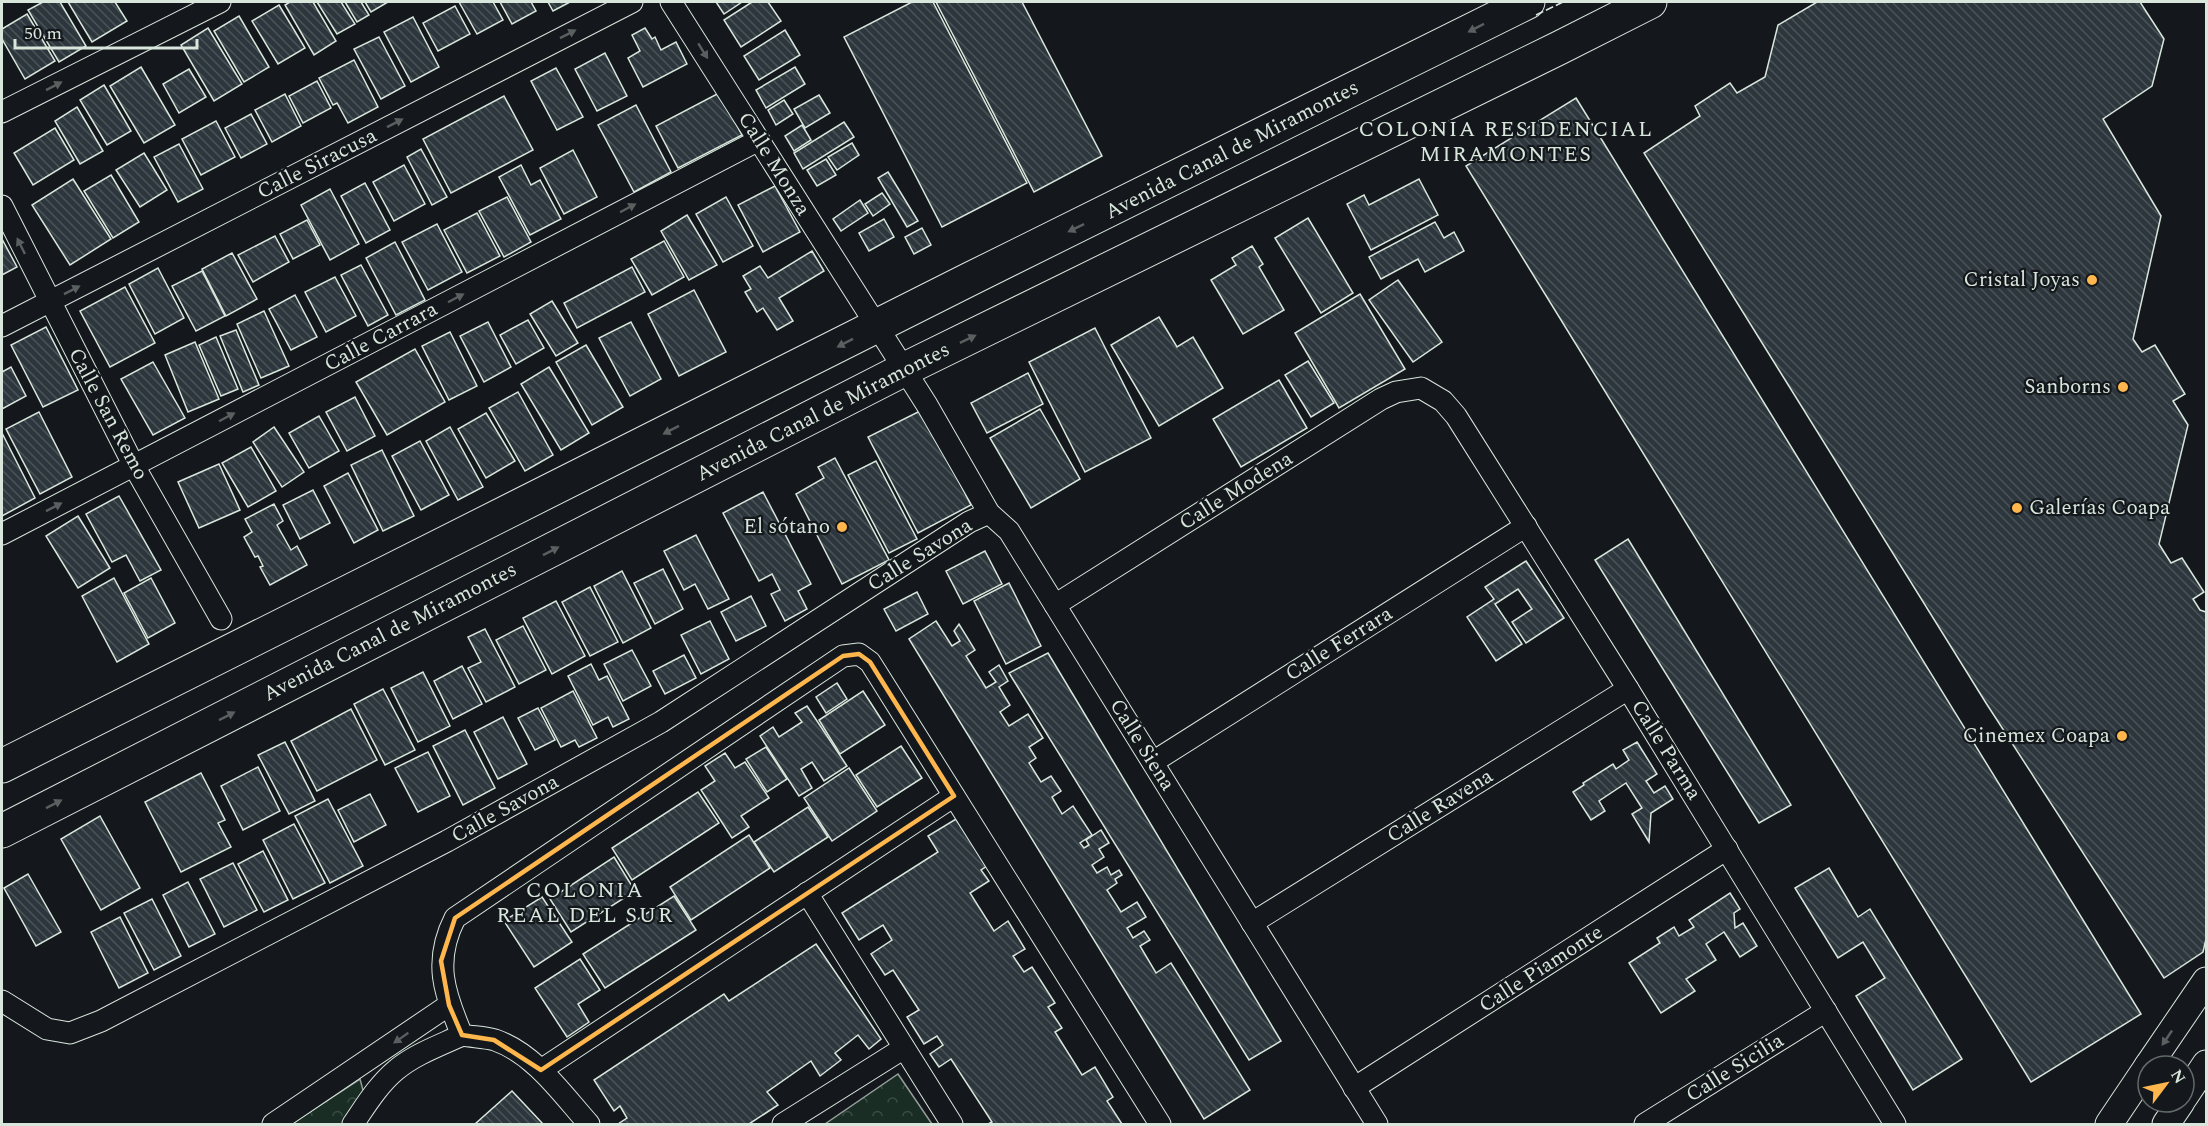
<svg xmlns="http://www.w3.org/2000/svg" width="2208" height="1126" font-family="Spectral,serif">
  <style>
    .park { fill: url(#park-crowns); stroke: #939e99; stroke-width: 1.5 }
    .building { fill: url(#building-back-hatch); stroke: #d8e6dc; stroke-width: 1.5 }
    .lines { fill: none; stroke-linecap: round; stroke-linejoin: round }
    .minor-casing { stroke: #d8e6dc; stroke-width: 23 }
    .tertiary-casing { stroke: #d8e6dc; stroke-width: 29 }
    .primary-casing { stroke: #d8e6dc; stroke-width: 35 }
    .minor { stroke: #14181c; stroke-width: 21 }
    .tertiary { stroke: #14181c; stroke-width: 27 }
    .primary { stroke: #14181c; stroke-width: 33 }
    .fence { stroke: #d8e6dc; stroke-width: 1.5; stroke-dasharray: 8 3; stroke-linecap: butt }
    .oneway { fill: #59605f }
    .marked { fill: none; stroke: #ffb74d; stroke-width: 4.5; stroke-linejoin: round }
    .poi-dot { fill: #ffb74d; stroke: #14181c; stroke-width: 2 }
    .labels { text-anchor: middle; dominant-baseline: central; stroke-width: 4.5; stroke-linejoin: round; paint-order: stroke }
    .street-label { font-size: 21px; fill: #d8e6dc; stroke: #14181c }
    .poi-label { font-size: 21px; fill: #d8e6dc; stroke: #14181c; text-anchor: end }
    .neighbourhood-label { font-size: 22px; letter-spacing: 1.5px; fill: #d8e6dc; stroke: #14181c }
  </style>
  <defs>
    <pattern id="park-crowns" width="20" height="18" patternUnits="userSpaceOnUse" patternTransform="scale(1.5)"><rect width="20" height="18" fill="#1a2d24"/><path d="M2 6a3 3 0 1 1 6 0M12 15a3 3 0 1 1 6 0" fill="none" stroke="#3b4b43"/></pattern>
    <pattern id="building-back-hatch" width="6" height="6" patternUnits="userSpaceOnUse" patternTransform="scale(1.5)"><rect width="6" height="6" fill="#2c363c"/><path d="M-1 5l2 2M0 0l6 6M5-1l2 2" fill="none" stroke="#4a5358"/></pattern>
  </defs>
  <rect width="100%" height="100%" fill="#14181c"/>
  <g class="park">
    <polygon points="898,1074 932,1124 825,1124"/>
    <polygon points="360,1079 364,1094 343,1124 291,1124"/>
  </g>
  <g class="building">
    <polygon points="43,2 60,2 86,46 59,62 28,10"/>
    <polygon points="68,2 115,2 127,21 92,42"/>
    <polygon points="290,2 313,2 336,41 314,55 285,5"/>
    <polygon points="317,2 341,2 355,24 337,34"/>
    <polygon points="345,2 361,2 369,15 357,22"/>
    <polygon points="365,2 388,2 371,12"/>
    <polygon points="459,2 493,2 503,20 477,34"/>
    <polygon points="500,2 531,2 536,11 512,24"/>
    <polygon points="548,2 570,2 553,11"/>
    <polygon points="716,2 742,2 724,14"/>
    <polygon points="752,2 768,2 781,21 741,47 724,20"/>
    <polygon points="912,2 933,2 1027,183 942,227 844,37"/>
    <polygon points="936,2 1022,2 1102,156 1034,192"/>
    <polygon points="1817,2 2140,2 2164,39 2152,86 2103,119 2161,216 2133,339 2142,352 2155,345 2185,394 2173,401 2188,425 2159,544 2171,563 2182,558 2204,592 2193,599 2200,610 2206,612 2206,939 2203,952 2164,978 1986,703 1644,153 1700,116 1695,106 1730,83 1737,93 1765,77 1778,25"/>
    <polygon points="279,5 305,48 278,64 252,21"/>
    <polygon points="455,6 470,34 438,51 423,23"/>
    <polygon points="27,14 55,61 25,79 2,39 2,29"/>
    <polygon points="239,16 269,67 244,82 214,31"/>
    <polygon points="413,17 439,67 411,82 384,32"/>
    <polygon points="208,28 242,84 214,101 181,45"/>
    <polygon points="645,28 652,39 655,37 661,50 676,42 687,64 643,87 628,58 640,51 632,35"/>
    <polygon points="785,30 800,55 759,80 744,56"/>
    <polygon points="379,37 405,86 381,99 354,49"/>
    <polygon points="605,53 627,96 597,111 575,69"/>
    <polygon points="354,60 378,107 348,123 337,103 333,105 319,78"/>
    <polygon points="141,67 175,125 144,143 110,86"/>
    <polygon points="795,67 805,84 766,108 756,90"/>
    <polygon points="556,68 583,117 557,130 531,81"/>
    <polygon points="189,69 206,97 179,113 163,84"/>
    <polygon points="317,81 331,108 303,123 289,96"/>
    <polygon points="104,85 131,131 107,145 80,100"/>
    <polygon points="719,93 742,135 678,168 656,126"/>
    <polygon points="285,94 301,126 272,142 255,110"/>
    <polygon points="819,95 830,113 805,128 794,109"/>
    <polygon points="504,96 533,150 451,193 423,139"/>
    <polygon points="1576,98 2141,1014 2031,1082 1466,166"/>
    <polygon points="784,100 793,114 776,125 768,110"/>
    <polygon points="636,105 671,172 634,192 598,125"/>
    <polygon points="77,107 103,151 80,164 55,121"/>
    <polygon points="251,114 267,144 241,158 225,128"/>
    <polygon points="216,121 235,157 201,175 182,139"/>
    <polygon points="844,122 854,137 803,169 794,153"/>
    <polygon points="802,125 811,140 794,151 785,136"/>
    <polygon points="55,128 74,160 33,185 14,153"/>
    <polygon points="852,143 859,155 837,170 828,157"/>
    <polygon points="179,144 203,189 178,202 154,157"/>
    <polygon points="421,149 447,197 432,205 407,157"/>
    <polygon points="573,150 597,197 564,214 540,168"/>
    <polygon points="144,153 167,190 140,207 116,170"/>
    <polygon points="826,159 836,175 817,186 807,170"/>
    <polygon points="404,165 425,204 394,221 373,182"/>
    <polygon points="521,165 531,185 540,180 561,219 530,235 499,177"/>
    <polygon points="888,172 918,221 907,227 878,178"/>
    <polygon points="111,175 139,222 113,238 84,191"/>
    <polygon points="73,179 111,239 70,265 32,205"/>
    <polygon points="1419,179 1438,215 1371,250 1347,204 1364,195 1369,205"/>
    <polygon points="365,183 390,230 366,243 341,196"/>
    <polygon points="775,186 800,232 763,252 738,205"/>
    <polygon points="330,189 359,244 330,260 301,205"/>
    <polygon points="882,193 890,204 873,216 865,204"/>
    <polygon points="507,197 531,242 504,257 479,211"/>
    <polygon points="726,197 753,246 723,262 696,214"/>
    <polygon points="860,200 868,213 841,231 833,219"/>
    <polygon points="477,213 500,256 467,273 444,230"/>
    <polygon points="687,215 717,265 689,280 661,231"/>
    <polygon points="1308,218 1353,293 1321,313 1275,238"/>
    <polygon points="884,219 894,237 869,251 859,233"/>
    <polygon points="307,220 320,245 293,259 280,234"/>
    <polygon points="1435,222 1444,238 1454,232 1464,251 1425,272 1418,259 1381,279 1369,257"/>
    <polygon points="437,224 462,272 428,290 402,242"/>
    <polygon points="922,228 931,245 914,254 905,237"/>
    <polygon points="275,236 289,262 253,282 238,255"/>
    <polygon points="2,239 17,267 2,275"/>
    <polygon points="664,241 684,277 652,295 631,259"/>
    <polygon points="395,242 425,300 396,315 366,258"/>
    <polygon points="1252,246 1263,264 1259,267 1284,310 1243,334 1211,280 1236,265 1232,258"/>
    <polygon points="812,251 824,271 779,298 793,321 777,330 763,308 757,312 745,292 751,289 743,276 760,266 768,278"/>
    <polygon points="232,253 257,299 226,316 202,269"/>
    <polygon points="361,265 388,315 368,326 341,275"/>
    <polygon points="632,267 645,292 577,328 564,303"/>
    <polygon points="158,268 184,318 155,334 129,284"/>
    <polygon points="202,271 225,316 196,331 172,286"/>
    <polygon points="335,277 356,316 326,332 305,292"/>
    <polygon points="1398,280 1442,342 1413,362 1369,300"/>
    <polygon points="125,287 155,343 110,367 80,311"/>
    <polygon points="694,290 726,352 679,376 648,314"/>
    <polygon points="1360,294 1405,369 1339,408 1295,333"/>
    <polygon points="295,295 317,337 291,350 269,309"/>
    <polygon points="552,301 578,343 556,356 530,314"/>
    <polygon points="264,311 289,366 261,378 237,324"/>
    <polygon points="1159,317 1177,347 1193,337 1223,388 1159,426 1111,345"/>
    <polygon points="528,320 544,348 516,364 500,335"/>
    <polygon points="488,322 511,367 484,382 460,336"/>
    <polygon points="631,322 661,379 630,396 599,338"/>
    <polygon points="46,327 78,390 43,407 11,345"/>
    <polygon points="1095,328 1151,438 1085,472 1029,362"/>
    <polygon points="236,330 259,385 243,392 220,336"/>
    <polygon points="450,332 477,386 449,400 422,346"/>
    <polygon points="216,337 238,389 221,396 199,345"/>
    <polygon points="195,342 219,399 188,412 165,355"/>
    <polygon points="586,345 623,407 592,425 556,362"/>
    <polygon points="415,349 445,402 387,435 356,382"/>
    <polygon points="1308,361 1334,403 1311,417 1285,375"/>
    <polygon points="153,362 185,418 153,435 121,379"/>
    <polygon points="11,367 26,396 2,409 2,372"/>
    <polygon points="549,367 589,433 561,450 521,384"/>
    <polygon points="1028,373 1043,404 987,433 971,403"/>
    <polygon points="1279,380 1307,428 1241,467 1213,419"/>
    <polygon points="518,392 553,455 525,471 489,408"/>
    <polygon points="355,397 375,436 347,451 326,412"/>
    <polygon points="1040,409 1080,479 1031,508 990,438"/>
    <polygon points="922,410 971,505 918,533 868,437"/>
    <polygon points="39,412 72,477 40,494 6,429"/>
    <polygon points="486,413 515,461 486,478 458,429"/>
    <polygon points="319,416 339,451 309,468 289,433"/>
    <polygon points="274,427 304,472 282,487 253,442"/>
    <polygon points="450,427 483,487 458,500 426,441"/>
    <polygon points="2,433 35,498 2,516"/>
    <polygon points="420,441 449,495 421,510 392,456"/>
    <polygon points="251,447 276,491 248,507 222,463"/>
    <polygon points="382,450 414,516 383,531 351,465"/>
    <polygon points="835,458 889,560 842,584 796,494 824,478 818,467"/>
    <polygon points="876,461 917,539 889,553 848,475"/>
    <polygon points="219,464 240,510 199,528 178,482"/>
    <polygon points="348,473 378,530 354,543 324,486"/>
    <polygon points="313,490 330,523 300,539 283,505"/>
    <polygon points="763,492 811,584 798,591 807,609 785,621 771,594 780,590 772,574 759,581 723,513"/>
    <polygon points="119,496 161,570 140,581 126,555 112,562 86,514"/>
    <polygon points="274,504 283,521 277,525 291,550 297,546 307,565 270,585 260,567 263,566 258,556 255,557 244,537 252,532 245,519"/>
    <polygon points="78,516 110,568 78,588 46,536"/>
    <polygon points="696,535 729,599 708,609 695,584 684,590 664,551"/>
    <polygon points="1628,539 1791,805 1759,823 1595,560"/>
    <polygon points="985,551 1002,584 963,604 946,571"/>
    <polygon points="1526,561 1564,618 1526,643 1512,622 1532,609 1518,589 1495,604 1522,644 1496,661 1467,617 1494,599 1485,587"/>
    <polygon points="663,569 683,609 655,624 634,583"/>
    <polygon points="622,571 651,628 623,643 594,586"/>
    <polygon points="114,578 149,644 117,662 82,596"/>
    <polygon points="151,578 175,623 148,638 124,593"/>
    <polygon points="1009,583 1041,646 1006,664 974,601"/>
    <polygon points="590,587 618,642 590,656 562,602"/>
    <polygon points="917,592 928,614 896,631 884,609"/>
    <polygon points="751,596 766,626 736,641 721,612"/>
    <polygon points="556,601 585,656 552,674 523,618"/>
    <polygon points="710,621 729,659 701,674 681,635"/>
    <polygon points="936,621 952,646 960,641 954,631 959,624 975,650 966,656 986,688 996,682 989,672 999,665 1008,681 999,687 1010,705 1000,712 1009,726 1028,714 1043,738 1029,747 1036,758 1029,763 1041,782 1051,776 1061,791 1052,797 1062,814 1073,806 1092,835 1080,843 1084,848 1089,845 1086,840 1101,830 1109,843 1099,849 1104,857 1092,865 1097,873 1107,867 1111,875 1119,870 1122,875 1115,879 1117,883 1107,890 1121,912 1137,902 1146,917 1127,928 1133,938 1144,931 1150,940 1140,946 1156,973 1171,963 1250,1090 1204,1119 909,639"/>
    <polygon points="523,626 546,670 519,684 496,640"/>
    <polygon points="485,629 515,687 486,702 468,668 481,662 468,637"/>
    <polygon points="632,650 651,686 623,701 604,664"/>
    <polygon points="1048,653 1281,1041 1249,1060 1009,673"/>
    <polygon points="684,655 696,678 665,694 653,671"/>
    <polygon points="591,664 599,680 607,676 629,719 613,727 608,717 593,725 568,676"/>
    <polygon points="462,666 482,704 453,719 434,681"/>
    <polygon points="423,672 450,726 418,742 391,688"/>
    <polygon points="837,683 847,699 826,713 816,697"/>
    <polygon points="383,689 415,750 385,765 354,704"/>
    <polygon points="573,691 597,738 579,747 575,740 561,747 541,708"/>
    <polygon points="863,691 885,725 840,754 819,720"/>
    <polygon points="807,706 847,766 824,781 812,762 801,769 812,788 799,796 760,736 773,727 779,737 802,722 795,713"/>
    <polygon points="538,708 555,740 535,750 518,718"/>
    <polygon points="351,709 377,760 317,791 291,741"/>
    <polygon points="503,717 527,764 498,779 474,732"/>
    <polygon points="465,730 495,788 463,805 433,746"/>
    <polygon points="285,742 315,801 289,814 258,755"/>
    <polygon points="1637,742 1657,774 1646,781 1654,793 1665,786 1673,799 1651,813 1649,842 1632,814 1642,808 1626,783 1599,801 1605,811 1591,820 1573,792 1584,785 1583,783 1613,764 1616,769 1629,760 1623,750"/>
    <polygon points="901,746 922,778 877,807 856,775"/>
    <polygon points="766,747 787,779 767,792 746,759"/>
    <polygon points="428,752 450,796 418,812 395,768"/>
    <polygon points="725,753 735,768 745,762 769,798 741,816 749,827 732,838 701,790 715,781 705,766"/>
    <polygon points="258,767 280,811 243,830 221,786"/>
    <polygon points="849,768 877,811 832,841 804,798"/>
    <polygon points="201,773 225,820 218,823 231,847 181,872 145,802"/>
    <polygon points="698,792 719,823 632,880 612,848"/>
    <polygon points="370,794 386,825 354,842 338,810"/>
    <polygon points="328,799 363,866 330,883 295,816"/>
    <polygon points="808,807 828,837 774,872 754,842"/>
    <polygon points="100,816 140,888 101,910 61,839"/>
    <polygon points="956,819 987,866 981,870 989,881 970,893 994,931 1008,921 1025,949 1013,956 1024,972 1032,967 1055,1003 1048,1007 1062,1028 1055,1032 1082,1075 1095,1067 1113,1097 1107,1101 1122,1124 988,1124 992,1122 951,1059 939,1067 930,1054 943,1045 937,1036 924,1044 907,1017 919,1010 893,970 885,975 871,954 892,940 883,925 859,940 842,913 938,852 928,836"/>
    <polygon points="294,824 325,883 293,899 263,840"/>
    <polygon points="749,835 770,868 691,920 670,887"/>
    <polygon points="263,851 288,900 264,912 238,864"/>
    <polygon points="614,857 635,891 571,932 550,899"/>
    <polygon points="233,863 257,910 224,927 200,879"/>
    <polygon points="1829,868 1858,917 1870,909 1962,1059 1913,1090 1856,996 1885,978 1863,942 1838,958 1795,888"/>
    <polygon points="28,874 61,932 36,946 4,888"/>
    <polygon points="188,882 215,934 189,947 163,895"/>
    <polygon points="1730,893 1740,909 1734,913 1735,928 1743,923 1757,946 1740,957 1724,932 1706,944 1716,960 1686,979 1695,991 1661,1013 1629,963 1660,943 1657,938 1674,927 1679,936 1694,927 1689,920"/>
    <polygon points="674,896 696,930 605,988 583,954"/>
    <polygon points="542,897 572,942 534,967 504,921"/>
    <polygon points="152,899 181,956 154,970 124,913"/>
    <polygon points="120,917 148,973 119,988 91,932"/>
    <polygon points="816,944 881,1039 869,1049 858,1035 835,1053 841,1060 820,1076 811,1061 767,1092 778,1105 749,1124 618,1124 627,1118 620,1106 614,1111 594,1080 724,994 729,1001"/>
    <polygon points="580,959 600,990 578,1004 589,1022 567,1037 535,988"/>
    <polygon points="512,1091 543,1124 475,1124"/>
  </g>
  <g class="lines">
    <g class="minor-casing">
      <g id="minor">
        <polyline points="671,2 927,405 989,513 1009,531 1377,1124"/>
        <polyline points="2,112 220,2"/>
        <polyline points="2,206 134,466 221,619"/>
        <polyline points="2,326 632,2"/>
        <polyline points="2,534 759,140"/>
        <polyline points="1055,605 1381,399 1396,392 1421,388 1443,401 1456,416 1628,689 1895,1124"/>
        <polyline points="1153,762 1526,526"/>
        <polyline points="807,893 952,1124"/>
        <polyline points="1252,923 1628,689"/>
        <polyline points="2,1001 47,1029 70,1033 101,1021 447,841 661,722 969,522 989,513"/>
        <polyline points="541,1070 954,796"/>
        <polyline points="1354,1088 1727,849"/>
        <polyline points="273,1124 449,1005"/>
        <path d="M353,1124C366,1105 378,1085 396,1070C415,1054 441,1045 462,1035"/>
        <path d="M589,1124C562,1094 535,1054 495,1040C485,1037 473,1037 462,1035C444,993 433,961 455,918L843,656L859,654L870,662L1160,1124"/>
        <polyline points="783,1124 904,1048"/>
        <polyline points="1645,1124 1826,1011"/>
      </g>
    </g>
    <g class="tertiary-casing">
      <g id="tertiary">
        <polyline points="2148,1066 2206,981"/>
        <polyline points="2184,1097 2206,1064"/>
        <polyline points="2109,1124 2148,1066"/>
        <polyline points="2166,1124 2181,1102"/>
      </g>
    </g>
    <g class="primary-casing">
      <g id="primary">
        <polyline points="2,766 970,279 1528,2"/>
        <polyline points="2,831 905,369 1559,48 1650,2"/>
      </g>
    </g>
    <use href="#minor" class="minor"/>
    <use href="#tertiary" class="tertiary"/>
    <use href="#primary" class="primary"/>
    <polyline class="fence" points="1536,15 1563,2"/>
  </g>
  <defs><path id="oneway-solid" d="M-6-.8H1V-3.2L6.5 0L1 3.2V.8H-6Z" transform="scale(1.5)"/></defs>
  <g class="oneway">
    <use href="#oneway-solid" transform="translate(1476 28) rotate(153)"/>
    <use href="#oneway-solid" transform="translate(568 34) rotate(-27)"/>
    <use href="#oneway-solid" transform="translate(703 51) rotate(58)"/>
    <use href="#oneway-solid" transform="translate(54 86) rotate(-27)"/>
    <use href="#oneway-solid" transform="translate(395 123) rotate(-27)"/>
    <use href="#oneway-solid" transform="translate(628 208) rotate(-28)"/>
    <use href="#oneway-solid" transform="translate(1076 228) rotate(154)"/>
    <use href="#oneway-solid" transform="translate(21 246) rotate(-116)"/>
    <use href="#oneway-solid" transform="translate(72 290) rotate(-27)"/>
    <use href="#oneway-solid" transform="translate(456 298) rotate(-28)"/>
    <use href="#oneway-solid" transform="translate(968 339) rotate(-26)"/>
    <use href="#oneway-solid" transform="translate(845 343) rotate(153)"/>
    <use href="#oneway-solid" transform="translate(227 417) rotate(-28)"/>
    <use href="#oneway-solid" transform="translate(671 430) rotate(153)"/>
    <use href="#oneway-solid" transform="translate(54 507) rotate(-27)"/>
    <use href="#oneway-solid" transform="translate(551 551) rotate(-27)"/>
    <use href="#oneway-solid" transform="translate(227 716) rotate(-27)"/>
    <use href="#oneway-solid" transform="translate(54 804) rotate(-27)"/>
    <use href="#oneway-solid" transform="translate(401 1038) rotate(145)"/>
    <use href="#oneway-solid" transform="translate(2167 1038) rotate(124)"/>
  </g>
  <path class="marked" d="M859,654L870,662L954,796L541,1070L494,1040L462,1035L449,1005L441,961L455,918L843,656Z"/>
  <g class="poi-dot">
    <circle cx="2092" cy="280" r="6"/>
    <circle cx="2123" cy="387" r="6"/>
    <circle cx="2017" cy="508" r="6"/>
    <circle cx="842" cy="527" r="6"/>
    <circle cx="2122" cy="736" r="6"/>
  </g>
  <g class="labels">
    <g class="street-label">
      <text transform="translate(1232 150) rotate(-27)">Avenida Canal de Miramontes</text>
      <text transform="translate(317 164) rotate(-27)">Calle Siracusa</text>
      <text transform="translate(774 164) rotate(58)">Calle Monza</text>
      <text transform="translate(381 337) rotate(-28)">Calle Carrara</text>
      <text transform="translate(823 412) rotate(-27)">Avenida Canal de Miramontes</text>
      <text transform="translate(108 414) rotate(62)">Calle San Remo</text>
      <text transform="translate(1236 491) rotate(-32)">Calle Modena</text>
      <text transform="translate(920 555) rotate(-32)">Calle Savona</text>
      <text transform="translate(390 632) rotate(-27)">Avenida Canal de Miramontes</text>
      <text transform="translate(1339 644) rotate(-32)">Calle Ferrara</text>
      <text transform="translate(1142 745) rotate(58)">Calle Siena</text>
      <text transform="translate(1666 750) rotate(58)">Calle Parma</text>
      <text transform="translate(1440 806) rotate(-32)">Calle Ravena</text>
      <text transform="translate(505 809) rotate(-29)">Calle Savona</text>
      <text transform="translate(1541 969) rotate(-33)">Calle Piamonte</text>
      <text transform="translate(1735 1068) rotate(-32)">Calle Sicilia</text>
    </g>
    <g class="poi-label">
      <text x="2080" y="280">Cristal Joyas</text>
      <text x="2111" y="387">Sanborns</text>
      <text x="2029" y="508" text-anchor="start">Galerías Coapa</text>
      <text x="830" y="527">El sótano</text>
      <text x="2110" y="736">Cinemex Coapa</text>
    </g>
    <g class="neighbourhood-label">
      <text x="1506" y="129">COLONIA RESIDENCIAL<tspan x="1506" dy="25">MIRAMONTES</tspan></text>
      <text x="585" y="890">COLONIA<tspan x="585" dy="25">REAL DEL SUR</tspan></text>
    </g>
  </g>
  <rect width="2208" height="1126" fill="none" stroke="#d8e6dc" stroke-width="6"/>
  <g transform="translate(2166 1084) rotate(58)"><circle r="28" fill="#14181c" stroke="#626a69" stroke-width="1.5"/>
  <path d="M0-4.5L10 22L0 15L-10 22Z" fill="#ffb74d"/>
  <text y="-9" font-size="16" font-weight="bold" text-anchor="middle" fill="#d8e6dc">N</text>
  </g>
  <path d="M15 39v9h182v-9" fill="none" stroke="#d8e6dc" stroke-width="3"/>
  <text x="24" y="39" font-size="18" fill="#d8e6dc" stroke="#14181c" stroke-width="4.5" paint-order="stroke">50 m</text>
</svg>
